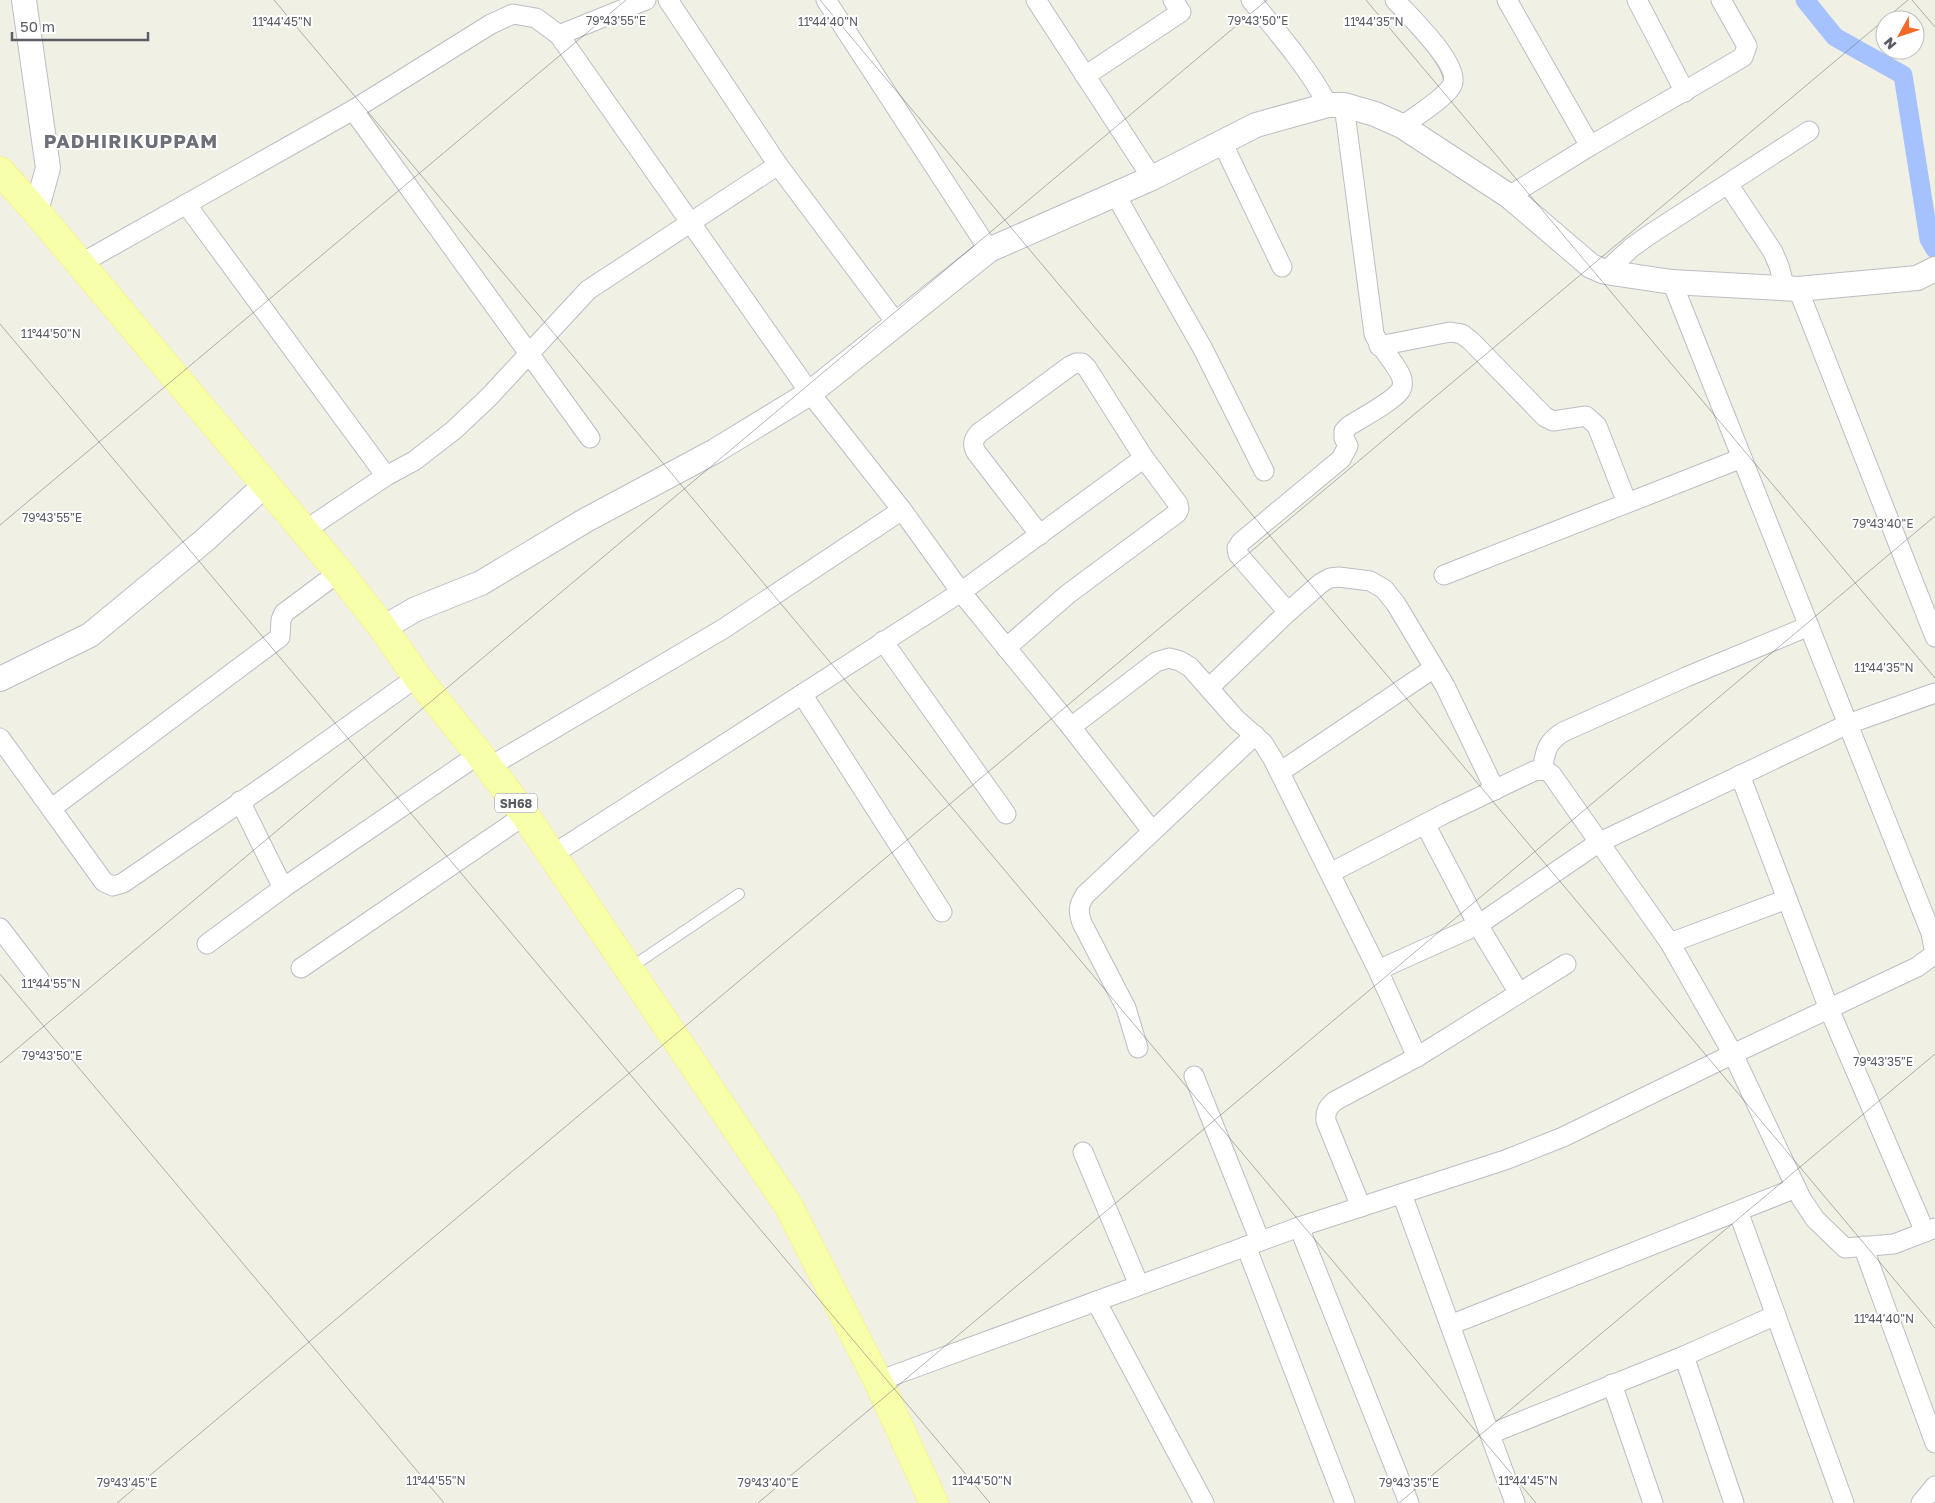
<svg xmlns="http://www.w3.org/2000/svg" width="1935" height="1503" font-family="'Golos Text',sans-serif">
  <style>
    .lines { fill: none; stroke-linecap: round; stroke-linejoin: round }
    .canal { stroke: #a5c2ff; stroke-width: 19 }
    .service-casing { stroke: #bcbdc4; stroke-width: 12 }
    .minor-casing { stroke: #bcbdc4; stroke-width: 21 }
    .tertiary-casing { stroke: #bcbdc4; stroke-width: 26 }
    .primary-casing { stroke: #faf354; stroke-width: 29 }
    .service { stroke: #fff; stroke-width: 10 }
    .minor { stroke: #fff; stroke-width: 19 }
    .tertiary { stroke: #fff; stroke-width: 24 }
    .primary { stroke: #f8ffaa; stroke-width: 28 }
    .ticks { fill: none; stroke: #5c5e66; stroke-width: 1; stroke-opacity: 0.45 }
    .labels { text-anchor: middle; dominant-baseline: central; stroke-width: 4; stroke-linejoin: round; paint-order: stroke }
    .shield { fill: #fff; stroke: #8d8e94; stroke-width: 1 }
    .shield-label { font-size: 12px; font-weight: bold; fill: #5c5e66 }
    .district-label { font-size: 19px; font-weight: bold; letter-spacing: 1px; fill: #6d7078; stroke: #fff }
    .ticks-label { font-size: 12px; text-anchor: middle; fill: #5c5e66; stroke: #fff; stroke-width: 4; stroke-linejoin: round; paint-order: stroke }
  </style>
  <rect width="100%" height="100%" fill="#f0f0e5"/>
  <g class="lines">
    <polyline class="canal" points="1805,0 1835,37 1903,75 1929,239 1935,249"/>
    <g class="service-casing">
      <polyline id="service" points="630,968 739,894"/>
    </g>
    <g class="minor-casing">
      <g id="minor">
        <polyline points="668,0 778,165 897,324"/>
        <polyline points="826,0 989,250"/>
        <polyline points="1036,0 1152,178"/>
        <path d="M1251,0C1279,34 1307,66 1328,105"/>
        <path d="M1395,0C1408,15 1465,68 1451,87C1442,100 1416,116 1402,126"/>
        <polyline points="1507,0 1590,146"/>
        <polyline points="1637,0 1685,92"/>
        <polyline points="559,35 810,393 902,510 961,592 1071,727 1152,831"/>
        <polyline points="1085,76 1181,12 1173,0"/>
        <polyline points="353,110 590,438"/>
        <polyline points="1222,142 1282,267"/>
        <polyline points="1728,184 1773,252 1779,266 1785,288"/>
        <polyline points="1115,194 1203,349 1264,471"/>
        <polyline points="1509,196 1590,146 1743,57 1747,46 1721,0"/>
        <polyline points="186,204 386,476"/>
        <polyline points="80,264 353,110 491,24 513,14 536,18 559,35 646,0"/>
        <polyline points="1605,272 1631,248 1649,235 1809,131"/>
        <polyline points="1798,289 1935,637"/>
        <polyline points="1379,346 1450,332 1462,334 1471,341 1545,417 1553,421 1586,416 1597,426 1627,503"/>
        <polyline points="304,531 386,476 414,461 454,430 489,397 588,290 778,165"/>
        <polyline points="1444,575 1742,458"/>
        <path d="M1288,612L1243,560L1238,554L1237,548L1241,542L1341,459L1348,446L1344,438V431L1349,426C1361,418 1392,402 1400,391C1403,387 1403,381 1401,376C1394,361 1381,349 1374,334L1344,105"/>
        <polyline points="883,641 1006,814"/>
        <path d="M1006,648L1068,594L1177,513L1179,509L1178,504L1144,458L1087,368L1082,363H1076L1070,366L979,433C973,440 972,444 976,452L1040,535"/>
        <polyline points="1209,688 1288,612 1321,583 1330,578 1339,577 1370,581 1384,589 1396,604 1445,686 1495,790"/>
        <polyline points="802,694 942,912"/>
        <polyline points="1071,727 1156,662 1169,658 1180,661 1190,667 1236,719 1263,743 1273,759 1378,970 1417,1057"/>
        <polyline points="0,738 104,882 113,886 123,883 277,777 417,677"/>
        <polyline points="489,767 723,629 902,510"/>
        <path d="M1542,770C1546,750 1546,743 1563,732L1686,677L1809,626"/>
        <polyline points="1280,772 1434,668"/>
        <polyline points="1740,775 1829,1009 1925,1232"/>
        <polyline points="240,801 283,888"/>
        <polyline points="52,808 275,641 280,637 281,620 284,613 339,572"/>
        <polyline points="1425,824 1478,925 1519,993"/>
        <polyline points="552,855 961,592 1144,458"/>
        <path d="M1330,873L1446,813L1534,771C1542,770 1546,769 1552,775L1670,943L1733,1054L1917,967L1935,954L1931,933L1672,282"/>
        <polyline points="0,928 39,979"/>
        <polyline points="1670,943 1787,899"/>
        <polyline points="207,944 283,888 479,754"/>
        <polyline points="301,968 525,815"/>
        <polyline points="1378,970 1478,925 1598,843 1848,724 1935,693"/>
        <path d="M1138,1048L1126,1008L1082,923C1078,911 1078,906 1085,895L1255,735"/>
        <polyline points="1194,1076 1260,1241"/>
        <polyline points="1083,1152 1139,1285"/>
        <polyline points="1402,1194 1515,1503"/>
        <path d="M1361,1207L1326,1121C1325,1111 1328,1107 1335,1101L1417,1057L1566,964"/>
        <polyline points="1738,1211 1844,1503"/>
        <polyline points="1299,1227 1409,1503"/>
        <polyline points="1246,1246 1345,1503"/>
        <polyline points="1863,1246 1935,1443"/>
        <polyline points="1096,1301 1204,1503"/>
        <polyline points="1450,1325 1796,1188"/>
        <polyline points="1684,1356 1734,1503"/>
        <polyline points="878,1381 1299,1227 1505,1160 1563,1137 1733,1054 1801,1198 1815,1219 1845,1248 1894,1244 1935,1228"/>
        <polyline points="1612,1384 1653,1503"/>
        <polyline points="1490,1434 1684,1356 1776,1315"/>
        <polyline points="1921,1503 1935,1486"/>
      </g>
    </g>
    <g class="tertiary-casing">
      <g id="tertiary">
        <polyline points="24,0 48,168 36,211"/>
        <polyline points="383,628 416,609 481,583 586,520 715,451 810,393 989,250 1152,178 1256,125 1328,105 1344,105 1375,114 1402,126 1509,196 1591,266 1605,272 1672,282 1798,289 1917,278 1935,269"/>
        <polyline points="0,679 90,635 205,540 265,485"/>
      </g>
    </g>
    <g class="primary-casing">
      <polyline id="primary" points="0,171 36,211 339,572 383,628 417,677 479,754 525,815 788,1205 878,1381 934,1503"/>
    </g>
    <use href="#service" class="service"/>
    <use href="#minor" class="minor"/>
    <use href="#tertiary" class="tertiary"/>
    <use href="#primary" class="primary"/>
  </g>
  <path class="ticks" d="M274,0L1536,1503M820,0L1935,1328M1366,0L1935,678M1912,0L1935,27M0,324L990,1503M0,525L626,0M0,974L444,1503M0,1063L1267,0M117,1503L1908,0M758,1503L1935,516M1399,1503L1935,1054"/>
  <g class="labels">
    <rect class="shield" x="495" y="793.5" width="42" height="19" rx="4"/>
    <g class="shield-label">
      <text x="516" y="803">SH68</text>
    </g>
    <g class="district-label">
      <text x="131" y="140">PADHIRIKUPPAM</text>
    </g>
  </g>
  <g class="ticks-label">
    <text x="616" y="25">79°43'55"E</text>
    <text x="1258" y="25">79°43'50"E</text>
    <text x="282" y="26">11°44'45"N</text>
    <text x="828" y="26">11°44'40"N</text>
    <text x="1374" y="26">11°44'35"N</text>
    <text x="51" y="338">11°44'50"N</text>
    <text x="52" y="522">79°43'55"E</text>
    <text x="1883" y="528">79°43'40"E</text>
    <text x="1884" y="672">11°44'35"N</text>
    <text x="51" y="988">11°44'55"N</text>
    <text x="52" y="1060">79°43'50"E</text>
    <text x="1883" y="1066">79°43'35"E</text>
    <text x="1884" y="1323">11°44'40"N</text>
    <text x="436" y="1485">11°44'55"N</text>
    <text x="982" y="1485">11°44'50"N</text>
    <text x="1528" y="1485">11°44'45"N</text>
    <text x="127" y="1487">79°43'45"E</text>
    <text x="768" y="1487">79°43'40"E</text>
    <text x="1409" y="1487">79°43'35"E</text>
  </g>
  <g transform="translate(1900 35) rotate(230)"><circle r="24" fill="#ffffff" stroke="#bebfc2"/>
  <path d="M0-4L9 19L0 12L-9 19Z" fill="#f36927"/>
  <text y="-8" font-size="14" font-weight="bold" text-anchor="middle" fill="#5c5e66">N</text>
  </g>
  <path d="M12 32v8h136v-8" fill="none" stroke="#5c5e66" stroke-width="2.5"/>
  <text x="20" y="32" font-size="15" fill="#5c5e66" stroke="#ffffff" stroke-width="4" paint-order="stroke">50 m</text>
</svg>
